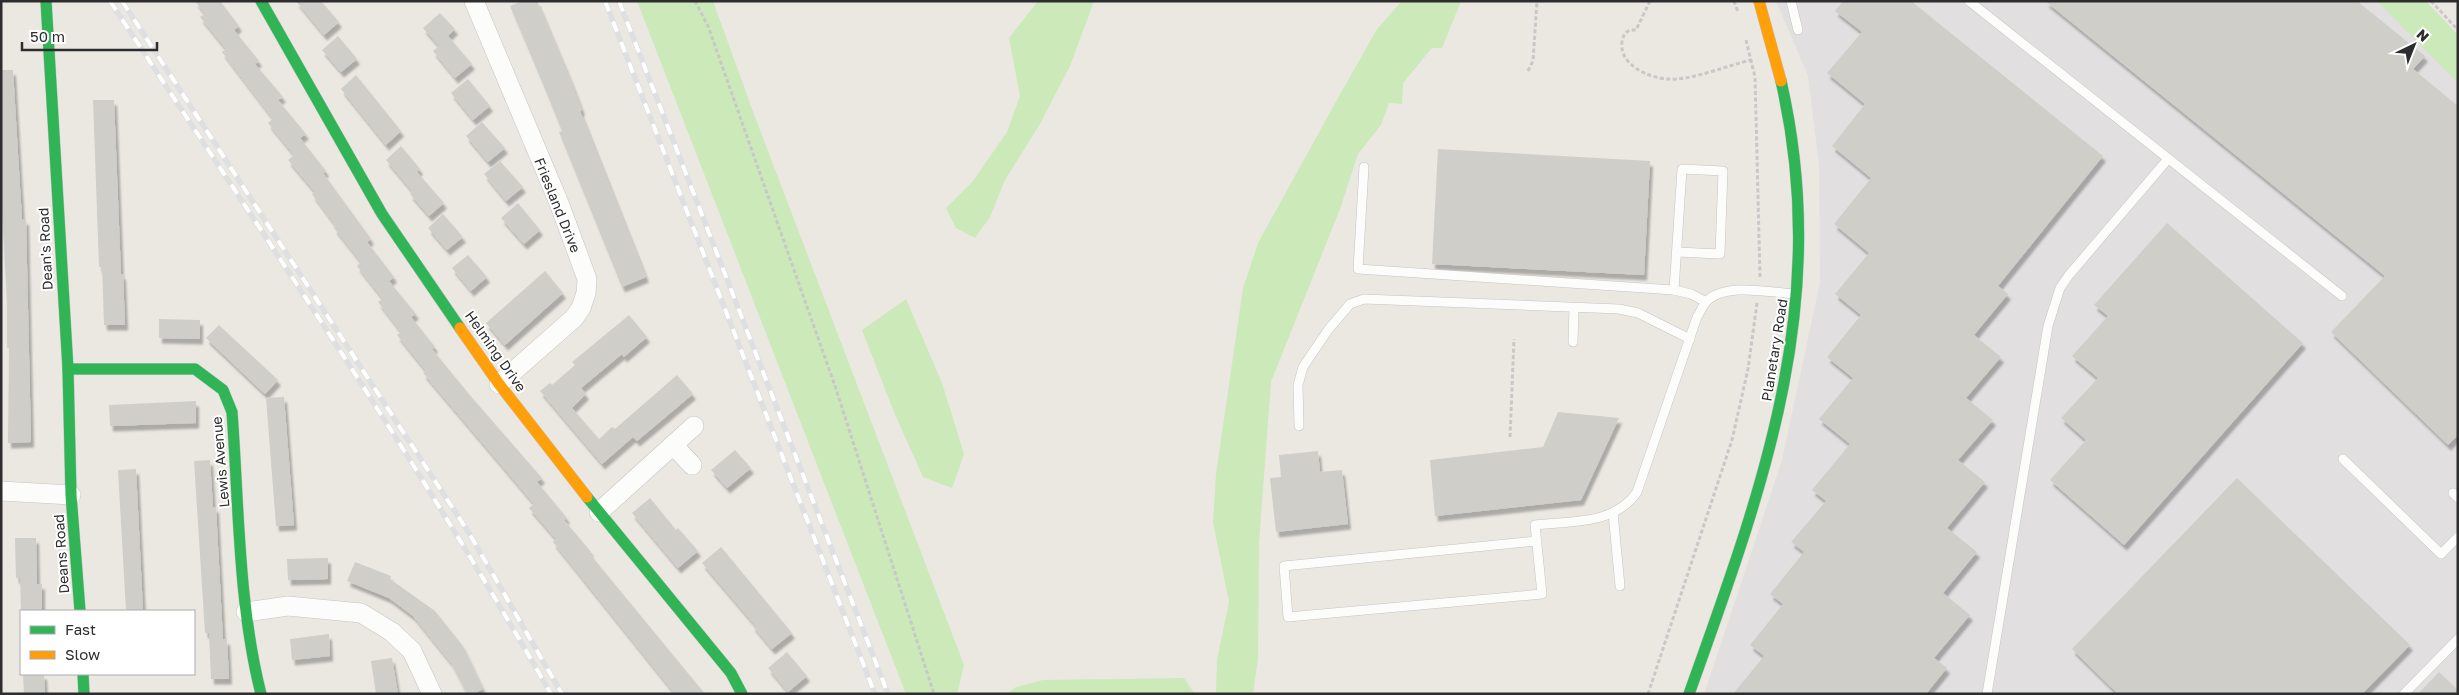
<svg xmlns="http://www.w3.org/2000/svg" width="2459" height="695" font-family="'Golos Text',sans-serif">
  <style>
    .industrial { fill: #e2dfe1 }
    .green { fill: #cbe9b9 }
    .building { fill: #d0cec9; filter: url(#shadow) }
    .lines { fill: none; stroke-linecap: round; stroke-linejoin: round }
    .lane-casing { stroke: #c4c4c3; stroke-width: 10 }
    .street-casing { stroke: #c4c4c3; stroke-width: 20 }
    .fast-casing { stroke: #c4c4c3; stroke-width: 12 }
    .slow-casing { stroke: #c4c4c3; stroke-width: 12 }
    .path { stroke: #c8c8c8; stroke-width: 3; stroke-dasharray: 4 2.5; stroke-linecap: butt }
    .lane { stroke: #fcfcfb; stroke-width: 9 }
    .street { stroke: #fcfcfb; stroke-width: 19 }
    .fast { stroke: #30b455; stroke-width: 11 }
    .slow { stroke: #ff9f0a; stroke-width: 11 }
    .rail-casing { stroke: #dedfe0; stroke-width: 5.5 }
    .rail { stroke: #fff; stroke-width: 4; stroke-dasharray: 11; stroke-linecap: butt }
    .labels { text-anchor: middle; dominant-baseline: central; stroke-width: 4; stroke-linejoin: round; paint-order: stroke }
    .street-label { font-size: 14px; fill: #2d2d2d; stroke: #fff }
  </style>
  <defs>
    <filter id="shadow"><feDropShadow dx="3" dy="5.5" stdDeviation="1" flood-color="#0004"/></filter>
  </defs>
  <rect width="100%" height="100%" fill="#ebe8e2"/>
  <polygon class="industrial" points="1776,1 2404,1 2458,56 2458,694 1704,694 1782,460 1820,282 1819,165 1808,76"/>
  <g class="green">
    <polygon points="637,1 713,1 755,117 964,665 957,694 906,694"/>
    <polygon points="1038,1 1094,1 1070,66 1040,124 1005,180 990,217 975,238 956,228 946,208 973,181 1007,132 1020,96 1009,38"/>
    <polygon points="1402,1 1460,1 1460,4 1442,48 1432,48 1403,83 1402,104 1389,103 1381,125 1358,154 1340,209 1271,382 1259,543 1258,659 1253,694 1216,694 1217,660 1229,602 1213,522 1216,474 1243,288 1258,243 1333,107 1377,29"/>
    <polygon points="2377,1 2426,1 2458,35 2458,83"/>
    <polygon points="906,299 942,383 964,454 952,488 923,477 894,412 862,330"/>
    <polygon points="1184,678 1195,694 1006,694 1016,687 1043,680"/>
  </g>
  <g class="building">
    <polygon points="195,1 220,1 239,26 234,30 259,61 255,64 283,97 278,100 306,134 300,138 326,171 323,173 371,239 367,242 394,277 389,281 416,314 411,317 435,347 432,349 468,393 542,478 537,482 567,518 564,520 591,552 589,553 705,694 675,694 553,542 556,539 529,508 534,504 423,373 426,371 397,335 401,332 378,302 383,299 357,266 361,262 334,228 336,226 312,194 315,192 288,160 294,155 268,123 273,119 222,52 226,49 200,17 205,14"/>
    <polygon points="296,1 321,1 339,22 324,35"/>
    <polygon points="523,1 537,1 570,79 582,110 580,111 646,277 622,287 559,132 562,131 541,79 510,6"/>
    <polygon points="1843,1 1911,1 2103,156 1998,286 2008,294 1974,335 2001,357 1966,398 1993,420 1958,460 1985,482 1947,528 1977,552 1943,593 1970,615 1934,658 1947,668 1926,694 1733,694 1764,656 1750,645 1783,604 1770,594 1804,552 1791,542 1826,501 1812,490 1850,444 1819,419 1853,378 1827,357 1861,315 1835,294 1869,253 1834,224 1871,178 1832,146 1865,104 1827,73 1862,32 1835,11"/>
    <polygon points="2045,1 2357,1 2425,56 2413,69 2458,106 2458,435 2448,445 2331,332 2385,276"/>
    <polygon points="440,13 455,29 448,36 472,64 455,78 433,51 439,46 423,28"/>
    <polygon points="338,36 357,59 341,72 322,50"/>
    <polygon points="1,70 13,70 22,220 26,219 31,442 8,443 9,348 7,348 7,303 2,212"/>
    <polygon points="356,75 401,131 386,145 341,89"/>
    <polygon points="468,79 490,106 473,120 451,93"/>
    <polygon points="93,100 114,100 121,274 123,274 125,325 104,325 102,267 99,267"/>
    <polygon points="482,122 505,148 488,162 466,136"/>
    <polygon points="401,146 420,169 417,172 444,203 429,216 410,194 412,191 386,160"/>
    <polygon points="1438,149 1650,161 1644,275 1432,264"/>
    <polygon points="500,161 523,187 506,201 484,174"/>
    <polygon points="518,203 540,230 524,244 501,218"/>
    <polygon points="443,214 463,237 447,250 428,228"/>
    <polygon points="2167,223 2303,343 2124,545 2050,480 2086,440 2061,418 2098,378 2072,356 2108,316 2094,305"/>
    <polygon points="468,255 487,277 471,291 452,268"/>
    <polygon points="545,271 563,293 505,345 486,323"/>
    <polygon points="629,315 647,337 624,357 622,354 581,388 586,394 572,408 599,439 612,427 615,429 677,375 693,394 637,441 633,437 602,464 540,391 550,383 552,385 575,365 572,362"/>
    <polygon points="159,319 200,320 200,339 159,338"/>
    <polygon points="219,325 278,380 265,394 206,338"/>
    <polygon points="284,397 294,525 276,526 266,398"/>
    <polygon points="196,401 196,423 110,426 109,405"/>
    <polygon points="1558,412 1619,418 1581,500 1435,516 1430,460 1543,447"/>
    <polygon points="735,450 751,468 727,488 711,470"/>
    <polygon points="1318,451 1320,472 1342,470 1348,524 1276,532 1270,478 1281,477 1279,455"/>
    <polygon points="210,460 213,507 216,507 223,640 227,639 229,679 211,679 209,633 205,633 194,461"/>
    <polygon points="136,469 143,611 126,611 118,470"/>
    <polygon points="2237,478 2410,645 2362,694 2118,694 2072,649"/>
    <polygon points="650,498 676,530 678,528 698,551 678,568 632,513"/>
    <polygon points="15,538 36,538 37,584 42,584 42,611 21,611 20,578 16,578"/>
    <polygon points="721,547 792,633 772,649 752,625 754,624 702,563"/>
    <polygon points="328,558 328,579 288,580 287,559"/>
    <polygon points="355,562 391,576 390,579 435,611 462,645 483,689 473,694 467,694 451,663 413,616 389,598 347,581"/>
    <polygon points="329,634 330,656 292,660 290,639"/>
    <polygon points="787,652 807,676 788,692 768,668"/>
    <polygon points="392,658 398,694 376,694 371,661"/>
    <polygon points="2439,672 2458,690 2458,694 2418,694"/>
    <polygon points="23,674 44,674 45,694 24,694"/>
  </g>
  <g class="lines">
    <g class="lane-casing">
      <g id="lane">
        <polyline points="1791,1 1798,30"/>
        <polyline points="1969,1 2342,296"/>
        <polyline points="1364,167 1358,269 1674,290 1691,294 1706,302"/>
        <polyline points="1674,290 1682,169 1723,171 1720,254 1677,252"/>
        <polyline points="1573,342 1574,308"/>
        <polyline points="1299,426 1298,385 1303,367 1328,330 1350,304 1364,299 1619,309 1638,313 1690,339"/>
        <polyline points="2343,459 2441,554 2458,537"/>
        <polyline points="2453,493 2458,498"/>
        <polyline points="1613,513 1620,586"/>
        <path d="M1537,541L1284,566L1288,617L1542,594L1535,525C1570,521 1615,525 1637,492L1697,317C1700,313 1702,307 1705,303C1722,282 1769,292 1793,294"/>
        <polyline points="1987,694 2048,326 2060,288 2069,275 2168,159"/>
        <polyline points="2404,694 2458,639"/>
      </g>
    </g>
    <g class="street-casing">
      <g id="street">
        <polyline points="474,1 559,203 587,279 586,293 581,308 574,318 499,384"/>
        <polyline points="673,445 692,465"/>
        <polyline points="1,491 71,495"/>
        <polyline points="599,512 694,426"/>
        <polyline points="246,612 288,606 361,613 392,632 412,651 432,694"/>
      </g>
    </g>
    <g class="fast-casing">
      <g id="fast">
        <polyline points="46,1 68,369 71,495 80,611"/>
        <polyline points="261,1 382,214 460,328"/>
        <path d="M68,369H195L223,390L232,412C239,506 238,603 261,694"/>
        <polyline points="587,497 731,673 742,694"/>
        <polyline points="83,674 84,694"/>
        <path d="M1689,694C1763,487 1832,304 1781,81"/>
      </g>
    </g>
    <g class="slow-casing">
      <g id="slow">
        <polyline points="1759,1 1781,81"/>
        <polyline points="460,328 499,384 587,497"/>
      </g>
    </g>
    <g class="path">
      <polyline points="695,1 708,26 836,389 934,694"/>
      <path d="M1650,1L1636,30H1630C1625,32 1623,36 1622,42C1619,65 1649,78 1668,79C1690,81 1729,65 1751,60"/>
      <polyline points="1734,1 1738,12"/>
      <polyline points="2431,1 2458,30"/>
      <polyline points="1746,40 1755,77 1760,277"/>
      <polyline points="1528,71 1533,61 1537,1"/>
      <polyline points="1510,437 1514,339"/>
      <polyline points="1648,694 1732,440 1748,369 1757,303"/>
    </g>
    <use href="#lane" class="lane"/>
    <use href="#street" class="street"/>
    <use href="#fast" class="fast"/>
    <use href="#slow" class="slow"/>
    <g class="rail-casing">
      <g id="rail">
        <path d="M110,1C260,230 415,456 551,694"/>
        <polyline points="122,1 469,533 562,694"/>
        <polyline points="605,1 875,694"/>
        <polyline points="619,1 888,694"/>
      </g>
    </g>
    <use href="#rail" class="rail"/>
  </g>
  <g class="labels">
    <g class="street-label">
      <text transform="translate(558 205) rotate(68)">Friesland Drive</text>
      <text transform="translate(45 249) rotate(-93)">Dean's Road</text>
      <text transform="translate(1774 350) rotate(-81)">Planetary Road</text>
      <text transform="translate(496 351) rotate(55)">Helming Drive</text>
      <text transform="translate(220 462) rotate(-95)">Lewis Avenue</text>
      <text transform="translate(61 554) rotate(-94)">Deans Road</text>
    </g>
  </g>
  <rect width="2459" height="695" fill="none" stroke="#2d2d2d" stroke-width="5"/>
  <rect x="20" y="610" width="175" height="65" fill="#ffffff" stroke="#ababab"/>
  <rect x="30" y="626" width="25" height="8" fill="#30b455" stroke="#ababab"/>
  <text x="65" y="635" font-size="15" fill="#2d2d2d">Fast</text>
  <rect x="30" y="651" width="25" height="8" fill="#ff9f0a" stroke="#ababab"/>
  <text x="65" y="660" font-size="15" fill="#2d2d2d">Slow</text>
  <g transform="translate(2414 45) rotate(43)" stroke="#ffffff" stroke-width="4" paint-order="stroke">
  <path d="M0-4L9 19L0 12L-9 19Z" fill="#2d2d2d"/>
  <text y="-8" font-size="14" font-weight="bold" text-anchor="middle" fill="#2d2d2d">N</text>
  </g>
  <path d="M22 42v8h135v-8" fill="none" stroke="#2d2d2d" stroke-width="2.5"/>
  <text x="30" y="42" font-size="15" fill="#2d2d2d" stroke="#ffffff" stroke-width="4" paint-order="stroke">50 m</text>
</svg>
